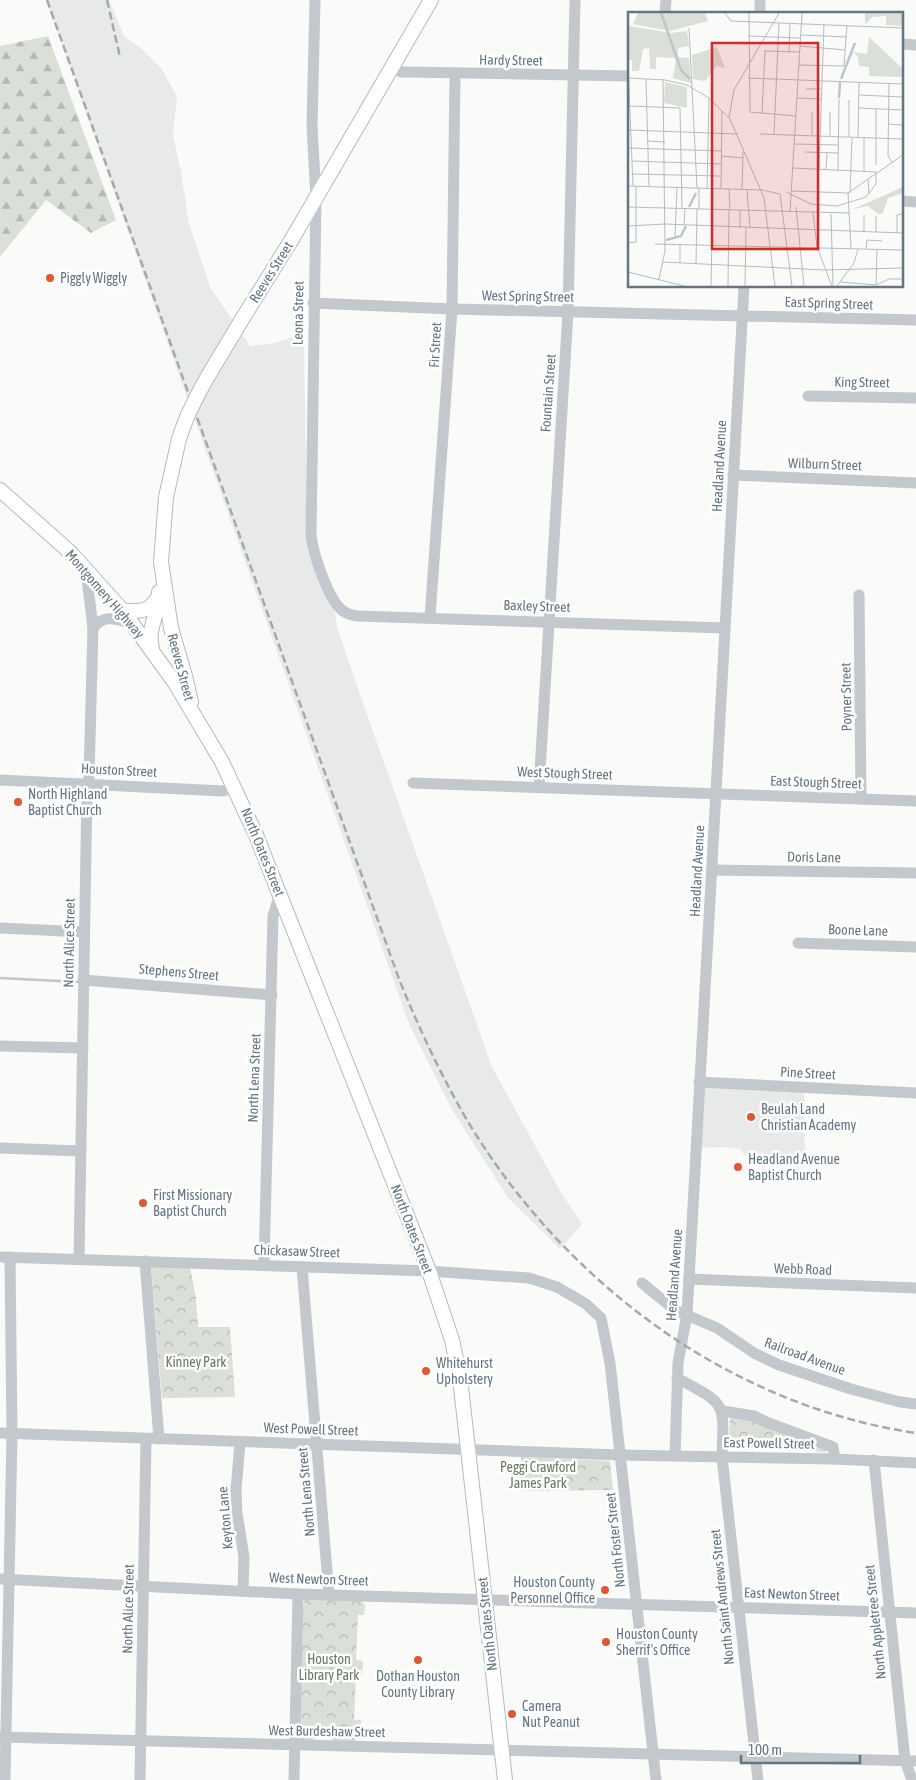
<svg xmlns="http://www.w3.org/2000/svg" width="916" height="1780" font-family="'Asap Condensed',sans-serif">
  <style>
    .built { fill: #e8e9e9 }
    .forest { fill: url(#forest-firs) }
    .park { fill: url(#park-crowns) }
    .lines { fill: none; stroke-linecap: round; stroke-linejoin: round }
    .stream { stroke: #bbc7cb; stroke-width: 2.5 }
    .major-casing { stroke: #b5babe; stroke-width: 16 }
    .minor { stroke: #c3c8cc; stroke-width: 11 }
    .major { stroke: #fff; stroke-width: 14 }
    .rail { stroke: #a2aab0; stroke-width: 2.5; stroke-dasharray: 8 4; stroke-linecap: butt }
    .major-bridge-casing { stroke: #b5babe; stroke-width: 16; stroke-linecap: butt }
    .major-bridge { stroke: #fff; stroke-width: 14 }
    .poi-dot { fill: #e4572e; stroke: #fff; stroke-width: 2 }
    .labels { text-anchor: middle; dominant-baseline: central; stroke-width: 5; stroke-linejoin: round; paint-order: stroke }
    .street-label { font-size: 14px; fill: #657683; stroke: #fff }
    .poi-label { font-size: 14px; fill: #657683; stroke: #fff; text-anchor: start }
    .park-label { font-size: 14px; fill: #687a64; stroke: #fff }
    .inset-river { fill: none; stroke: #bbc7cb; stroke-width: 2.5 }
    .inset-road { fill: none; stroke: #b5bdc2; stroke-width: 1 }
    .view { fill: #d62828; fill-opacity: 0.15; stroke: #d62828; stroke-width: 2.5 }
    .inset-edge { fill: none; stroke: #657683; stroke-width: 2.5 }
  </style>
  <defs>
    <pattern id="forest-firs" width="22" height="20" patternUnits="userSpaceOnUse" patternTransform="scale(1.25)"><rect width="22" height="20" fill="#dadfd7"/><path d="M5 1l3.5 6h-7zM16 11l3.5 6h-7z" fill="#b4b9b4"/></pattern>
    <pattern id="park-crowns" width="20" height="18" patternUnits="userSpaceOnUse" patternTransform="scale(1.25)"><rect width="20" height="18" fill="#dadfd7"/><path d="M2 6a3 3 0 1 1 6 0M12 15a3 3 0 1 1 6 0" fill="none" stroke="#b4b9b4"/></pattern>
  </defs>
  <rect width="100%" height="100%" fill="#fafaf8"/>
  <g class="built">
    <polygon points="46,0 109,0 124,36 143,50 161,68 177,96 173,135 181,172 189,224 210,287 250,346 275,343 293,337 304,347 307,520 319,579 335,612 337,627 364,706 492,1067 560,1191 582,1224 560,1249 508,1198 451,1108 409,1024"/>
    <polygon points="699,1082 804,1087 805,1159 745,1156 740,1149 723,1147 697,1148"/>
  </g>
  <polygon class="forest" points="48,36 116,220 91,233 46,200 0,257 0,46"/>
  <g class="park">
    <polygon points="151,1265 190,1267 196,1298 198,1327 230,1327 235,1397 162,1398"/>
    <polygon points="730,1416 754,1419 828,1450 826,1452 731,1448 729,1444"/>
    <polygon points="521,1457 610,1461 613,1490 522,1491"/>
    <polygon points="305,1599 362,1601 365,1606 364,1615 358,1615 356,1660 363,1661 362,1675 356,1675 354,1720 361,1720 360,1735 355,1741 334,1741 329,1737 320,1737 309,1741 300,1741 303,1607"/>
  </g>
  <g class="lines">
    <polyline class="stream" points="0,978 79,982"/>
    <g class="major-casing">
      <g id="major">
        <polyline points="241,321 292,239 431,0"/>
        <polyline points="179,439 166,497 161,562 171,628 185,676 191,702"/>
        <polyline points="0,490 71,553 123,611 175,683 222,762 256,835 429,1271 452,1340 460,1378 505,1780"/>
        <path d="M123,611C142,611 148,613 159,596"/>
        <path d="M152,649C146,628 160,613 159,592"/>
      </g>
    </g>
    <g class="minor">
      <path d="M315,0L312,126L316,198L311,535C313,553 328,600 343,611C347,614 352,615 357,616L725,628"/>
      <polyline points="665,14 666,0"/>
      <polyline points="760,14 760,0"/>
      <polyline points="902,44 916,45"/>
      <polyline points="392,66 401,72 407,72 630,76"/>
      <polyline points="902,201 916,202"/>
      <polyline points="313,303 452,309 916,320"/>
      <polyline points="808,396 916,398"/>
      <polyline points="733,475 916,483"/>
      <polyline points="859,595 861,799"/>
      <polyline points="430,617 452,309 455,74"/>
      <path d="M93,628C104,613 118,620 133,624"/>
      <polyline points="0,780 223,791 235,787"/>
      <polyline points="413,783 916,801"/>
      <polyline points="539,787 568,312 575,0"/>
      <polyline points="712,870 916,873"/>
      <polyline points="0,928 84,932"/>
      <polyline points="798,943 916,947"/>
      <polyline points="83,980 272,995"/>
      <polyline points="0,1046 83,1048"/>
      <polyline points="699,1082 916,1093"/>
      <polyline points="0,1148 81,1151"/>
      <polyline points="0,1257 429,1271 529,1278 557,1287 586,1304 601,1318 610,1363 656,1780"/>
      <polyline points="79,1259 87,791 89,777 93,628 86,570"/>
      <polyline points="145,1261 159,1439"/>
      <polyline points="264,1265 273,916 280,893"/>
      <polyline points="302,1267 329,1595"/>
      <polyline points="689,1279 916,1288"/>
      <polyline points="642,1283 675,1310 717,1328 754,1353 779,1365 851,1389 900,1402 916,1404"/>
      <path d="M677,1378C727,1405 724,1401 722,1457L758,1780"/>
      <polyline points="723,1411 754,1416 766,1422 833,1447 835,1459"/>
      <polyline points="0,1433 621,1455 835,1459 916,1463"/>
      <polyline points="240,1442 236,1490 237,1513 244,1557 243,1591"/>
      <polyline points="675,1456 678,1363 687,1314 689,1279 744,286"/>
      <polyline points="874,1460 905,1760 912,1780"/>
      <polyline points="0,1579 298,1594 916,1613"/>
      <polyline points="0,1737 916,1761"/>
      <polyline points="5,1780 12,1434 10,1257"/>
      <polyline points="140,1780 146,1439"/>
      <polyline points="294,1780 298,1594"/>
    </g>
    <use href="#major" class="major"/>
    <g class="rail">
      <path d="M47,0L399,979C418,1026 439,1071 464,1115C560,1279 726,1405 916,1433"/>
      <polyline points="107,0 120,57"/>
    </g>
    <g class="major-bridge-casing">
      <path id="major-bridge" d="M179,439C192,397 219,359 241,321"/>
    </g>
    <use href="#major-bridge" class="major-bridge"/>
  </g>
  <g class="poi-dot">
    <circle cx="50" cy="278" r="5"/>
    <circle cx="18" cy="802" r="5"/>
    <circle cx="751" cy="1117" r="5"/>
    <circle cx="738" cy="1167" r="5"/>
    <circle cx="143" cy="1203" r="5"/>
    <circle cx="426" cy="1371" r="5"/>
    <circle cx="605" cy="1590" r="5"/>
    <circle cx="606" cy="1642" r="5"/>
    <circle cx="418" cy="1660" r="5"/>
    <circle cx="512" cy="1714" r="5"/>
  </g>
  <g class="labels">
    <g class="street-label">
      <text transform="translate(511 60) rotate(1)">Hardy Street</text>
      <text transform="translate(271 272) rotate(-58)">Reeves Street</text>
      <text transform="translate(528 296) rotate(1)">West Spring Street</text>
      <text transform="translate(829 303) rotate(2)">East Spring Street</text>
      <text transform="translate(298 313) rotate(-89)">Leona Street</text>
      <text transform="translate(435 345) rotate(-87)">Fir Street</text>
      <text transform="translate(862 382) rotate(1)">King Street</text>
      <text transform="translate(548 393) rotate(-86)">Fountain Street</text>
      <text transform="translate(825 464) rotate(2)">Wilburn Street</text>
      <text transform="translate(719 466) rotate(-87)">Headland Avenue</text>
      <text transform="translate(105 594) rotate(49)">Montgomery Highway</text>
      <text transform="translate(537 606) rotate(2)">Baxley Street</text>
      <text transform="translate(181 667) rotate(75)">Reeves Street</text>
      <text transform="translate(846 697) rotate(-91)">Poyner Street</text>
      <text transform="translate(119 770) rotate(3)">Houston Street</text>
      <text transform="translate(565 773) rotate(2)">West Stough Street</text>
      <text transform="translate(816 782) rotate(2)">East Stough Street</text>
      <text transform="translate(263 852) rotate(68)">North Oates Street</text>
      <text transform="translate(814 857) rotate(1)">Doris Lane</text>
      <text transform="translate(697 871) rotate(-87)">Headland Avenue</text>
      <text transform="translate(858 930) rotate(2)">Boone Lane</text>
      <text transform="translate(69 943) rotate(-89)">North Alice Street</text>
      <text transform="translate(179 972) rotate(5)">Stephens Street</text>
      <text transform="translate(808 1073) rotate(3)">Pine Street</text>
      <text transform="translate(254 1078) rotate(-88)">North Lena Street</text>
      <text transform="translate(412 1229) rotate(69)">North Oates Street</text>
      <text transform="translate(297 1251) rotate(2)">Chickasaw Street</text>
      <text transform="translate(803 1269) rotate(2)">Webb Road</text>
      <text transform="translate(674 1275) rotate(-86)">Headland Avenue</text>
      <text transform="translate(805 1356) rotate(20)">Railroad Avenue</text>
      <text transform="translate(311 1429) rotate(2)">West Powell Street</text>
      <text transform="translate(769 1443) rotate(1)">East Powell Street</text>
      <text transform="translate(306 1492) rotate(-95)">North Lena Street</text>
      <text transform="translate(225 1518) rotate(-95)">Keyton Lane</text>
      <text transform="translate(615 1540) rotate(-96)">North Foster Street</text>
      <text transform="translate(319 1579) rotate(2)">West Newton Street</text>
      <text transform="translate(792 1594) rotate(2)">East Newton Street</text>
      <text transform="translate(722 1597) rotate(-96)">North Saint Andrews Street</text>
      <text transform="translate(128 1609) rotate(-89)">North Alice Street</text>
      <text transform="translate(875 1622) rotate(-96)">North Appletree Street</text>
      <text transform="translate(487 1624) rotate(-96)">North Oates Street</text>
      <text transform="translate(327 1731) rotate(1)">West Burdeshaw Street</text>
    </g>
    <g class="poi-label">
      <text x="60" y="278">Piggly Wiggly</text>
      <text x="28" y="794">North Highland<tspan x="28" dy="16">Baptist Church</tspan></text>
      <text x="761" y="1109">Beulah Land<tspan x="761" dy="16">Christian Academy</tspan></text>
      <text x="748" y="1159">Headland Avenue<tspan x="748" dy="16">Baptist Church</tspan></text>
      <text x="153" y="1195">First Missionary<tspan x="153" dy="16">Baptist Church</tspan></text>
      <text x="436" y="1363">Whitehurst<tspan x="436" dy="16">Upholstery</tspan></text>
      <text x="595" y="1582" text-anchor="end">Houston County<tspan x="595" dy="16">Personnel Office</tspan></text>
      <text x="616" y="1634">Houston County<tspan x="616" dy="16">Sherrif's Office</tspan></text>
      <text x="418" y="1676" text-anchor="middle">Dothan Houston<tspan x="418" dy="16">County Library</tspan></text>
      <text x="522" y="1706">Camera<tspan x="522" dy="16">Nut Peanut</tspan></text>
    </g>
    <g class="park-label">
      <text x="196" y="1362">Kinney Park</text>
      <text x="538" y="1467">Peggi Crawford<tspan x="538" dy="16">James Park</tspan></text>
      <text x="329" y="1659">Houston<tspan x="329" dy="16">Library Park</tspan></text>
    </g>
  </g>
  <g transform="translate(628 12)">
    <rect width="275" height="275" fill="#fafaf8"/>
    <path d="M10,1H77L80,9L42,19L5,12ZM237,1H275V14L258,13V4L244,5L237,13ZM1,14L43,21L59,19L61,34L50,36V45L61,46L63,71L45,66L48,46L28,45V57H22L21,36L15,37L11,59H4V48L0,47ZM241,25L275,57V65L241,64V55L231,54L230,45L225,40L239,42ZM89,35L97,56L89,54L77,69L65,67L64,43ZM275,175V181L260,186L255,201L250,202L240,194L225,197Z" fill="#dadfd7"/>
    <path d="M37,70L59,75V96L36,91Z" fill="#dadfd7"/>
    <path class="inset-river" d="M33,1L53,58L62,67M213,67L227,31M211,86L212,70M61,195L68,181M38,228L53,224L58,214"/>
    <path class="inset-road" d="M97,1L103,9L275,16M121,1L122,100L168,104M61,16L69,176M173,23L218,25M120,24L172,26M172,34L217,38M136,39L172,40M161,40L162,11M0,52L5,174M171,53L216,54L219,13M0,66L37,68L59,73L81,86L102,107L136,186L147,274M120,66L275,72M18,67L21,175M261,71L260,144L264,150M178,77H194M231,83L275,85M169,86L193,87M2,94L52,96L54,196M231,96L275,98M184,100V123M134,102L137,39M101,106L106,78L151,1M260,112L275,113M0,118L110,122M132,122L275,127M146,122L151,11M202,124V100M221,125V88M230,125L231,70M20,129L37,130M166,132L211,133M0,136L94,139M177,140L210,141M93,144L115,146M4,149L93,152M248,153V97M191,158L196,12M198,158L199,141M210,159L211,87M236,160V125M4,162L93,164M240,167L241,182M0,174L134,178L152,182L164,274M71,176V197M79,177L81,86M93,177L94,99M101,177L102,198M114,178L115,140M119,178L122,216M164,179L220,181L275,143M158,180L183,192L209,194L238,185L248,172V160L165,156M220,181L223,236M222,181L224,125M0,195L221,201M168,195L176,274M112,198V216M162,200L174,1M185,200L189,235L204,274M203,202L205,274M236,203V219M56,213L57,196M0,214L37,212L275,221M248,220V204M269,221V203L275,202M47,226L49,176M0,231L8,230V174M27,232L275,238M238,237L239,228L254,229M35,250L196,258L275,256M52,251V232M68,252L69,197M0,260L56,274M31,267L37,239L35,67M213,270L248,273L261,267H275M248,273L249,237M83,274L85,177M100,274L101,198M117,274L118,216M209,274L226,251L230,237"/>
    <path class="view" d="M84,31H190V237H84Z"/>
    <rect width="275" height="275" class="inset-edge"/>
  </g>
  <path d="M741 1755v8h119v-8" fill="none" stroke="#657683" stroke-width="2.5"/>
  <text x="748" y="1755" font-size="15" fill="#657683" stroke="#ffffff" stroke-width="4" paint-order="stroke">100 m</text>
</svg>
